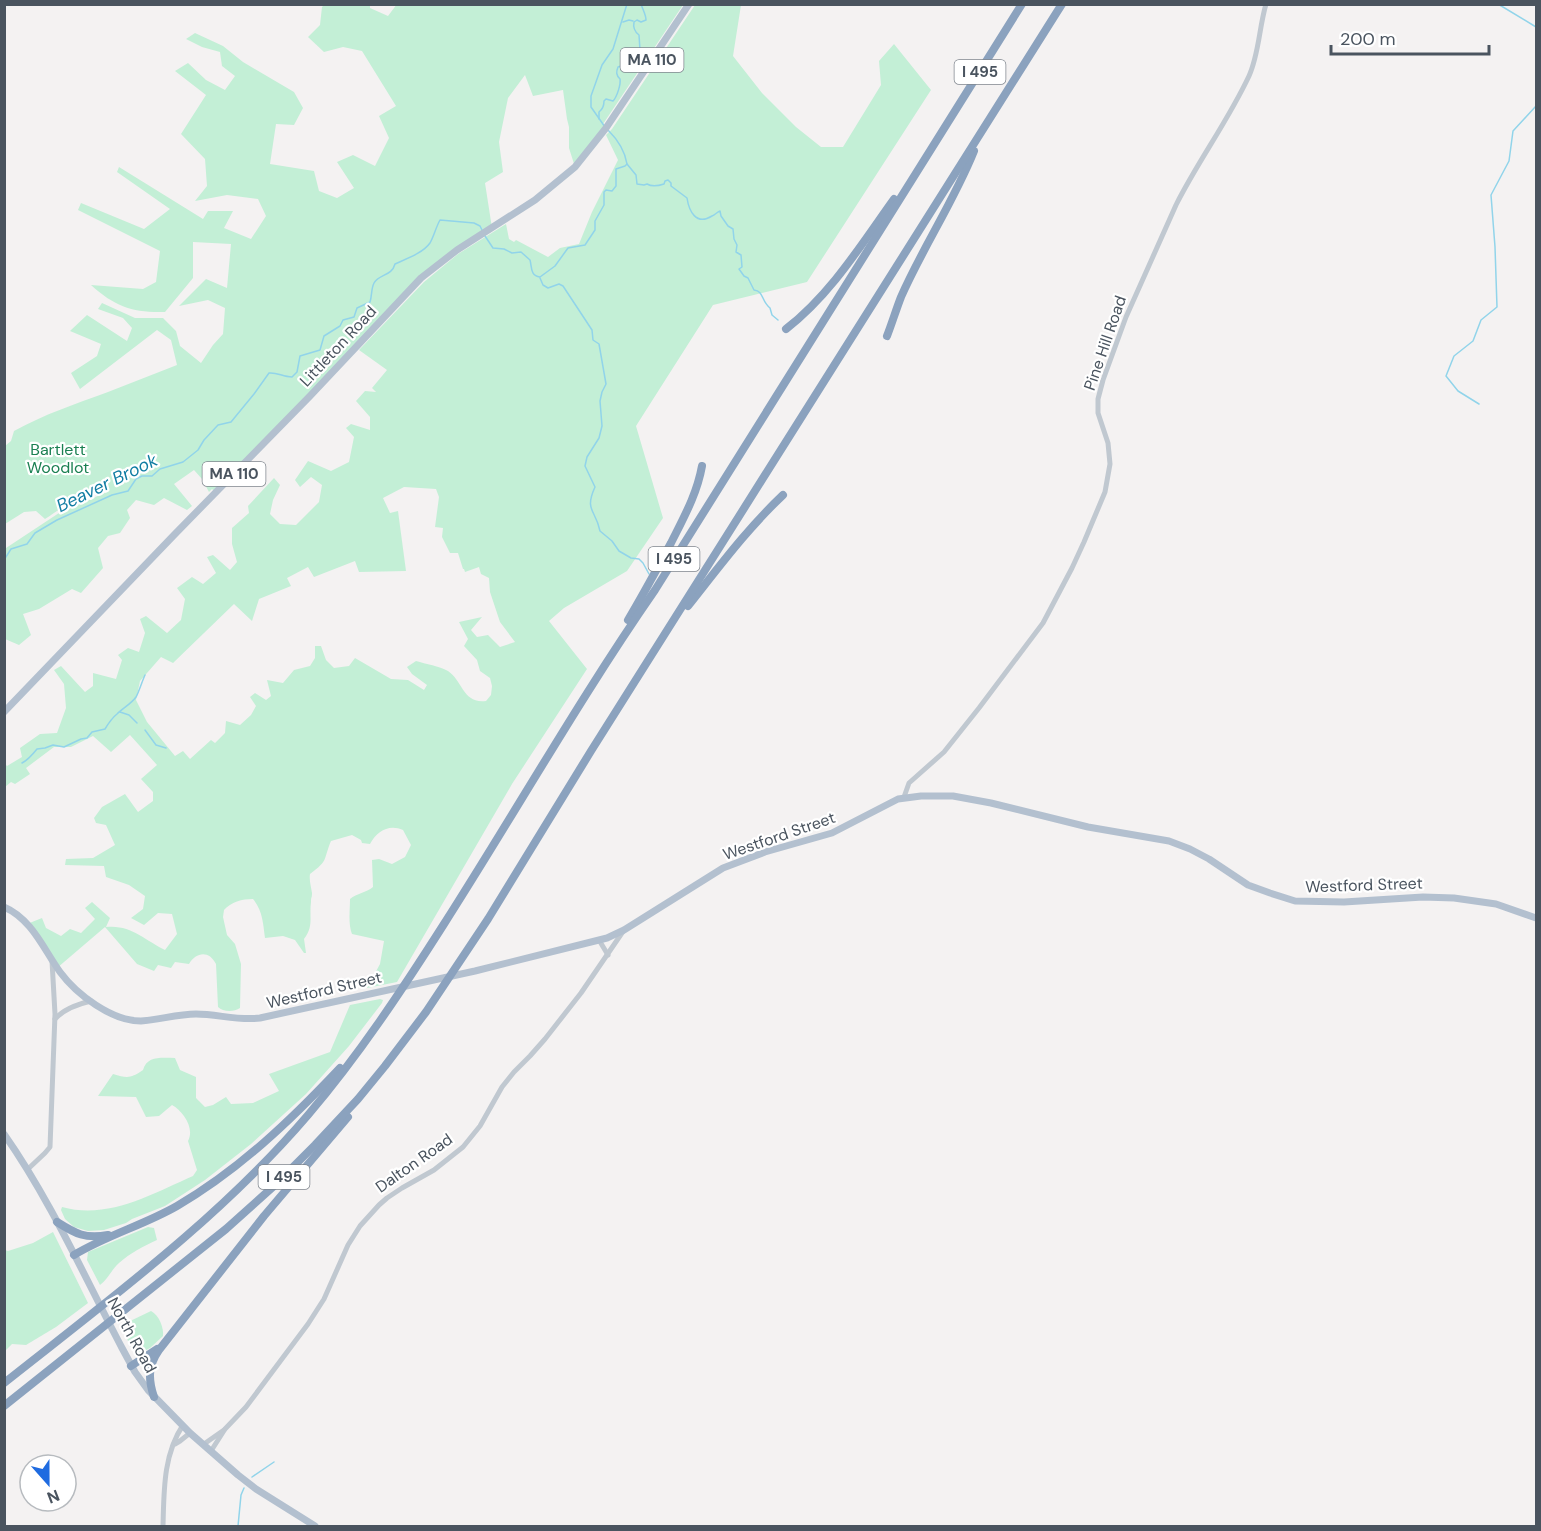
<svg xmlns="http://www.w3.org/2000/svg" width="1541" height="1531" font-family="'DM Sans',sans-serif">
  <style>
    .green { fill: #c3efd6; fill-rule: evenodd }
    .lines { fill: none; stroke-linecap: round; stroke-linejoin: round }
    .stream { stroke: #91d4ea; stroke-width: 1.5 }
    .minor { stroke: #c0c8d0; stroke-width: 5 }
    .major { stroke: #b3c0cf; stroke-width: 7 }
    .highway { stroke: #8ba2be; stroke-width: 8 }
    .labels { text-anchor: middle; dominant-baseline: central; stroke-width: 4.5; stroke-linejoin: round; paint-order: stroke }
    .shield { fill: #fff; stroke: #80878f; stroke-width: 1.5 }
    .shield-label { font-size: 15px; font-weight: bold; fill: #4a545f }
    .street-label { font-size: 16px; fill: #4a545f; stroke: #fff }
    .park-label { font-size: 16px; fill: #1b8052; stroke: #fff }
    .water-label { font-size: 18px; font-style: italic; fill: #117da3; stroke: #fff }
  </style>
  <rect width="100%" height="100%" fill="#f4f2f2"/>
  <g class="green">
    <path d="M397,4L683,5L603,124L606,128L575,167L569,148V127L567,119L563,90L533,96L525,75L508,98L499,142L503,172L485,183L492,228L444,259L215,492L212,489L209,492L202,479L194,470L174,484L192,506L187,510L164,498L154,505L136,500L127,510L130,518L120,533L108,536L98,548L103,568L81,593L72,589L39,609L23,614L31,635L19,645L5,639L4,550L6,548L59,513L107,492C106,492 99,489 98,489C86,490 56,512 45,519L36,511L24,512L5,524V446L11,441L14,431C45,414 75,404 108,392C131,383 154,374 177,365L171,340L157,330L80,389L71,373L97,356L101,344L70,331L87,315L127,341L132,328L123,318L98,309L102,303L135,318H163L176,331L180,346L201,363L213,345L223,334L225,308L208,300L179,306L206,279L227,288L231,244L193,242V278L165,312C134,313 115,307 91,285L143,289L156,282L160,251L78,210L81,203L144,229L170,209L117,172L119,167L203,219L208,211H233L224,228L251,239L266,216L258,199L227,195L195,201L207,186L205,159L181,134L206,95L175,71L188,63L206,80L225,90L235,76L222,66L220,52L202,47L186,39L195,33L223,46L243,62L294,92L303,108L294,125L276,124L270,164L314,171L319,191L337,198L354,188L337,162L353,155L375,166L389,138L379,116L396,106L362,51L343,47L324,52L308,37L320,25L322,7L324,5H370V8L388,16Z"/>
    <path d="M695,5H741L733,56L762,93L796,127L821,147H843L881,85L879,61L894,44L931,90L807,282L713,305L636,426L663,518L627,571L564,608L549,621L587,669L512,784L397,982L367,988L380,964L384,941L352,934C348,924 350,910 350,899C357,893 366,893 373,887L372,860L379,859L392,864L405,857L411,845L403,830C389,824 377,831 370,844L362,843L361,840L352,835L331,841C323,860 329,860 310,874C309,880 311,886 312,893C312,899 311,896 311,902C309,917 314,926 304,939L306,953H304L295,940L283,936L265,938C263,924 263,911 253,899C242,899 231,902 224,910L223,917L227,935L235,944L241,964L240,1008C234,1012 223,1012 218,1007L216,964C209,950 196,952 189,964L175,962L171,968L158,965L154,971L137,964L105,927L57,968L27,924L42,918L46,928L61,936L70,929L81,933L95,919L85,908L92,902L110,918L106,927C130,924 145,940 165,950L177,934L172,914L158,913L144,925L131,918L143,909L145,896L129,885L106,877L104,866L65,865L66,859L93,858L115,845L106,825L96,823L94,818L102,807L125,794L138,812L153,801V792L141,779L157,765L130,735L111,752L93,736L71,747H54L26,768L30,774L15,784L11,782L5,787L4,763L7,766L22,757L20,748L40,734L57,733L66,708L64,684L54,670L61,666L85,692L93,686V673L116,679L122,660L118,655L128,648L139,652L145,633L140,619L146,616L167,633L181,620L185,599L177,588L192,577L203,584L216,573L207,557L213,555L230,570L237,562L232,544V528L249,513L248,506L274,478L280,485L273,500L270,514L280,524L296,525L319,502L322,485L311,477L300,487L295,480L308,461L331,471L349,462L354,437L346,428L351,424L370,430V417L356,401L365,391L376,392L372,388L387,370L359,350L424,282L458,254L506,224L509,239L514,242L516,240L548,257L560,248L579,244L592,212L618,160L606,135L612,129ZM404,487L436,489L439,497L435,527L443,528L442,537L450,553H458L463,569H464L465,572L479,567L481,574L489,578L490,592L500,622L515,642L500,647L488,635L477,637L471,630L482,617L459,622L468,639L464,646L477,660L480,671L490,678L492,686L491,695L486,701C463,704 463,681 448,671C439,666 426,664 416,661L407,667L412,674L427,685L424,690L408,680L391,679L355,658L349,666L334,668L326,660L321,646H315V658L310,666L294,670L283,683L267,680L271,696L266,700L255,693L250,697L256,706L251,715L240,725L226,721L225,733L215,743L211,740L190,759L183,751L175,756L147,722L136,700L140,681L161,657L173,663L234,604L252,621L259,599L291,586L287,578L308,567L314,577L355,561L359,572L406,571L398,511L390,513L383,498Z"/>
    <path d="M380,999L383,1000L382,1003L349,1046L306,1094L251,1144L205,1180L165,1206L132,1219L126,1223L104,1230L88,1231L74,1227L65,1219L61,1210L62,1207C108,1220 152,1194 193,1176L197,1170L188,1141C195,1128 183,1111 172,1105L159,1116L146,1117L136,1097L98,1096L113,1074C127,1078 130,1079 143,1070C147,1055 163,1058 175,1058L180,1070L196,1077V1098L205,1107L213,1105L226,1097L231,1104L253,1103L279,1091L269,1074L330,1052L350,1005Z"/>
    <path d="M148,1227L154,1228L157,1240C144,1246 130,1253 119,1263C112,1269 108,1279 100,1285L87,1260L88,1252Z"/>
    <polygon points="53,1232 88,1303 56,1327 26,1345 12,1344 5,1351 5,1250 8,1251 33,1243"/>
    <path d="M151,1311C159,1315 164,1328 163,1336L150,1348L137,1355C133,1352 123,1332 123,1327L126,1323Z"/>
  </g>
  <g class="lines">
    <g class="stream">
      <polyline points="1498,4 1536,27"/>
      <polyline points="623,22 629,20 633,21"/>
      <path d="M599,119V112C603,109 604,105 604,101L606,99L613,101C617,97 621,84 620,79C616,75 616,72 618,67L630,63L632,60L630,51L640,50L639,35C635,32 633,27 634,22L637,20L641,22L646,20C646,15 643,10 641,4"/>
      <polyline points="605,127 591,107 591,96 602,65 613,49 627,4"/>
      <path d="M627,164L636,175L637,184L644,185L647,184C652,187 658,186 664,184L665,181L668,180L671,183V186L687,198C689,211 696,226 712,216C715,215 717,212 720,211L721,216L728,226L733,229L734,239L737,245L736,252L741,255L742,267L739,269L744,276L748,278L754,290C764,291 761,301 770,308L772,315L778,320"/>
      <path d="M485,236L493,248L504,249L512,253L521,252L530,260C532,267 530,276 540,277L555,266L568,248L585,245L595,230V221L604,205V192L606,190L612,191L616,186V169L625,166L627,164C625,151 617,139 608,130"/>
      <path d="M540,278L543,285L548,288L559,284L563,286L592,330L593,340L599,344L606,384L602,392L600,401L602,426L599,438L587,457L585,466L595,487C584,511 596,510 600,531L612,541L619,551L631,558L639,559L643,563L649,574"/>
      <polyline points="1479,404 1458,391 1446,376 1454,356 1473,341 1481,320 1497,307 1495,247 1491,195 1509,161 1513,131 1536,106"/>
      <path d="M4,560L11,549L27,544L35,533L57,520L112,495L128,491L136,479L142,476H152L160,469L183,462L198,450L204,440L218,425L231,422L254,394L269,373C277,372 283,377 292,377L297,372L300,356L320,350L324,336L340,326L343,320L354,317L357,308L370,302C372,296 371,289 374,283C379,274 392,276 395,264C406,259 423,253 430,243C434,236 436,227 440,220L474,223L480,226L483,232"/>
      <polyline points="120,712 129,715 137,723"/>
      <polyline points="145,730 156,745 166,748"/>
      <path d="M22,763C28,760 33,754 37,749L45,748L53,745L64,747L81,739L87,738L92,732L105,729C108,724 112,718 117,714C123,708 131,704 136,697C138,694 143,679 145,675"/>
      <polyline points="252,1477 274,1462"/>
      <polyline points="238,1526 241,1495 244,1488"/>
    </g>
    <g class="minor">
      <path d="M904,797L909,783L944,752L979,708L1043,623L1072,568L1084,542L1105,492L1110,464L1108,443L1098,413V399L1103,380L1126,317L1176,205C1198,161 1228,121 1249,76C1259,54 1259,28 1266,4"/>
      <polyline points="599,940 608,955"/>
      <path d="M55,1019C64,1009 78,1004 91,1001"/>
      <polyline points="28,1169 45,1153 50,1147 55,1014 52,961"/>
      <polyline points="175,1444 180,1441 190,1433"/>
      <polyline points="204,1444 224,1430"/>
      <polyline points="211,1451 225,1429 246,1407 308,1324 324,1299 348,1245 360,1226 379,1205 387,1198 402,1188 434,1170 463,1147 480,1126 502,1087 514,1072 530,1056 545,1039 581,993 624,930"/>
      <path d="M163,1526C164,1492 163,1455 183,1425"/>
    </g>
    <g class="major">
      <polyline points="4,712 175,534 310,396 421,278 457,250 535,200 575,167 606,128 689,4"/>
      <path d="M4,907C32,919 44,950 60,972C77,995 112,1021 141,1021C159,1020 177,1014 196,1014C217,1014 239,1021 260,1018L475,971L607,938L624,930L723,868L765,852L832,833L898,799L921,796H953L991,803L1088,827L1169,841L1190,849L1209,859L1248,885L1270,893L1295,901L1344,902L1423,897L1454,898L1496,904L1536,918"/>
      <path d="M4,1134C51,1201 84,1276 122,1348L135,1372L148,1390L190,1433L238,1475L256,1489L315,1526"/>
    </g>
    <g class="highway">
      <path d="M786,329C831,294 861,245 894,199"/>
      <path d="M887,336C892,323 896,310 901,297C923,247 954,201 974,151"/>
      <path d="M688,606C719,567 747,529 783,495"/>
      <path d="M628,620C643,595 657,569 671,543C684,517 697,494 702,466"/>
      <path d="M57,1222C76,1234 85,1239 108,1235"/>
      <path d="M74,1255C107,1235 144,1225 177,1206C239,1170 291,1120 340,1068"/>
      <polyline points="131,1366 157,1349"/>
      <path d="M4,1383C110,1299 220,1218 308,1115C359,1055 402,990 444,924C515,813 580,698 655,590L1022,4"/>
      <path d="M154,1397C148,1379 148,1366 159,1350L264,1216L348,1117"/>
      <polyline points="4,1406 226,1229 275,1185 315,1145 358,1099 385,1066 426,1012 488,919 591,751 1062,4"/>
    </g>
  </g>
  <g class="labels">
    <g class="shield">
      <rect x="620.5" y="48" width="63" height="24" rx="4.5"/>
      <rect x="954.5" y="60" width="51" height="24" rx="4.5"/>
      <rect x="202.5" y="462" width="63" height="24" rx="4.5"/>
      <rect x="648.5" y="547" width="51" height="24" rx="4.5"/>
      <rect x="258.5" y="1165" width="51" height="24" rx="4.5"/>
    </g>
    <g class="shield-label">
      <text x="652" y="60">MA 110</text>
      <text x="980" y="72">I 495</text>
      <text x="234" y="474">MA 110</text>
      <text x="674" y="559">I 495</text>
      <text x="284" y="1177">I 495</text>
    </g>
    <g class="street-label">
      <text transform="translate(1105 343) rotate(-71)">Pine Hill Road</text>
      <text transform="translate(338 346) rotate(-47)">Littleton Road</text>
      <text transform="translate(779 836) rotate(-19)">Westford Street</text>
      <text transform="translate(1364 885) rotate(-2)">Westford Street</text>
      <text transform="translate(324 990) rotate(-13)">Westford Street</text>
      <text transform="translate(414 1163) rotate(-35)">Dalton Road</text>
      <text transform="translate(132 1335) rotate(61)">North Road</text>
    </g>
    <g class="park-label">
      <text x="58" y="449">Bartlett<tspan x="58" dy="18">Woodlot</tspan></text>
    </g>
    <g class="water-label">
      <text transform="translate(107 483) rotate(-26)">Beaver Brook</text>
    </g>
  </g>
  <rect width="1541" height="1531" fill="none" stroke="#4a545f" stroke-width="12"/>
  <g transform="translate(48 1483) rotate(159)"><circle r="28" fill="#ffffff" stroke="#b7bbbf" stroke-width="1.5"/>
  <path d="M0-4.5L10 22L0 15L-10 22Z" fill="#1f6be0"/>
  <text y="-9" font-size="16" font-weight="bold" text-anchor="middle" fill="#4a545f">N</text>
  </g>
  <path d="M1331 45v9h158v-9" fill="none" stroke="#4a545f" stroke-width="3"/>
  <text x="1340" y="45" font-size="18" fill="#4a545f" stroke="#ffffff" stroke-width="4.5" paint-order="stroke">200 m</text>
</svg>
